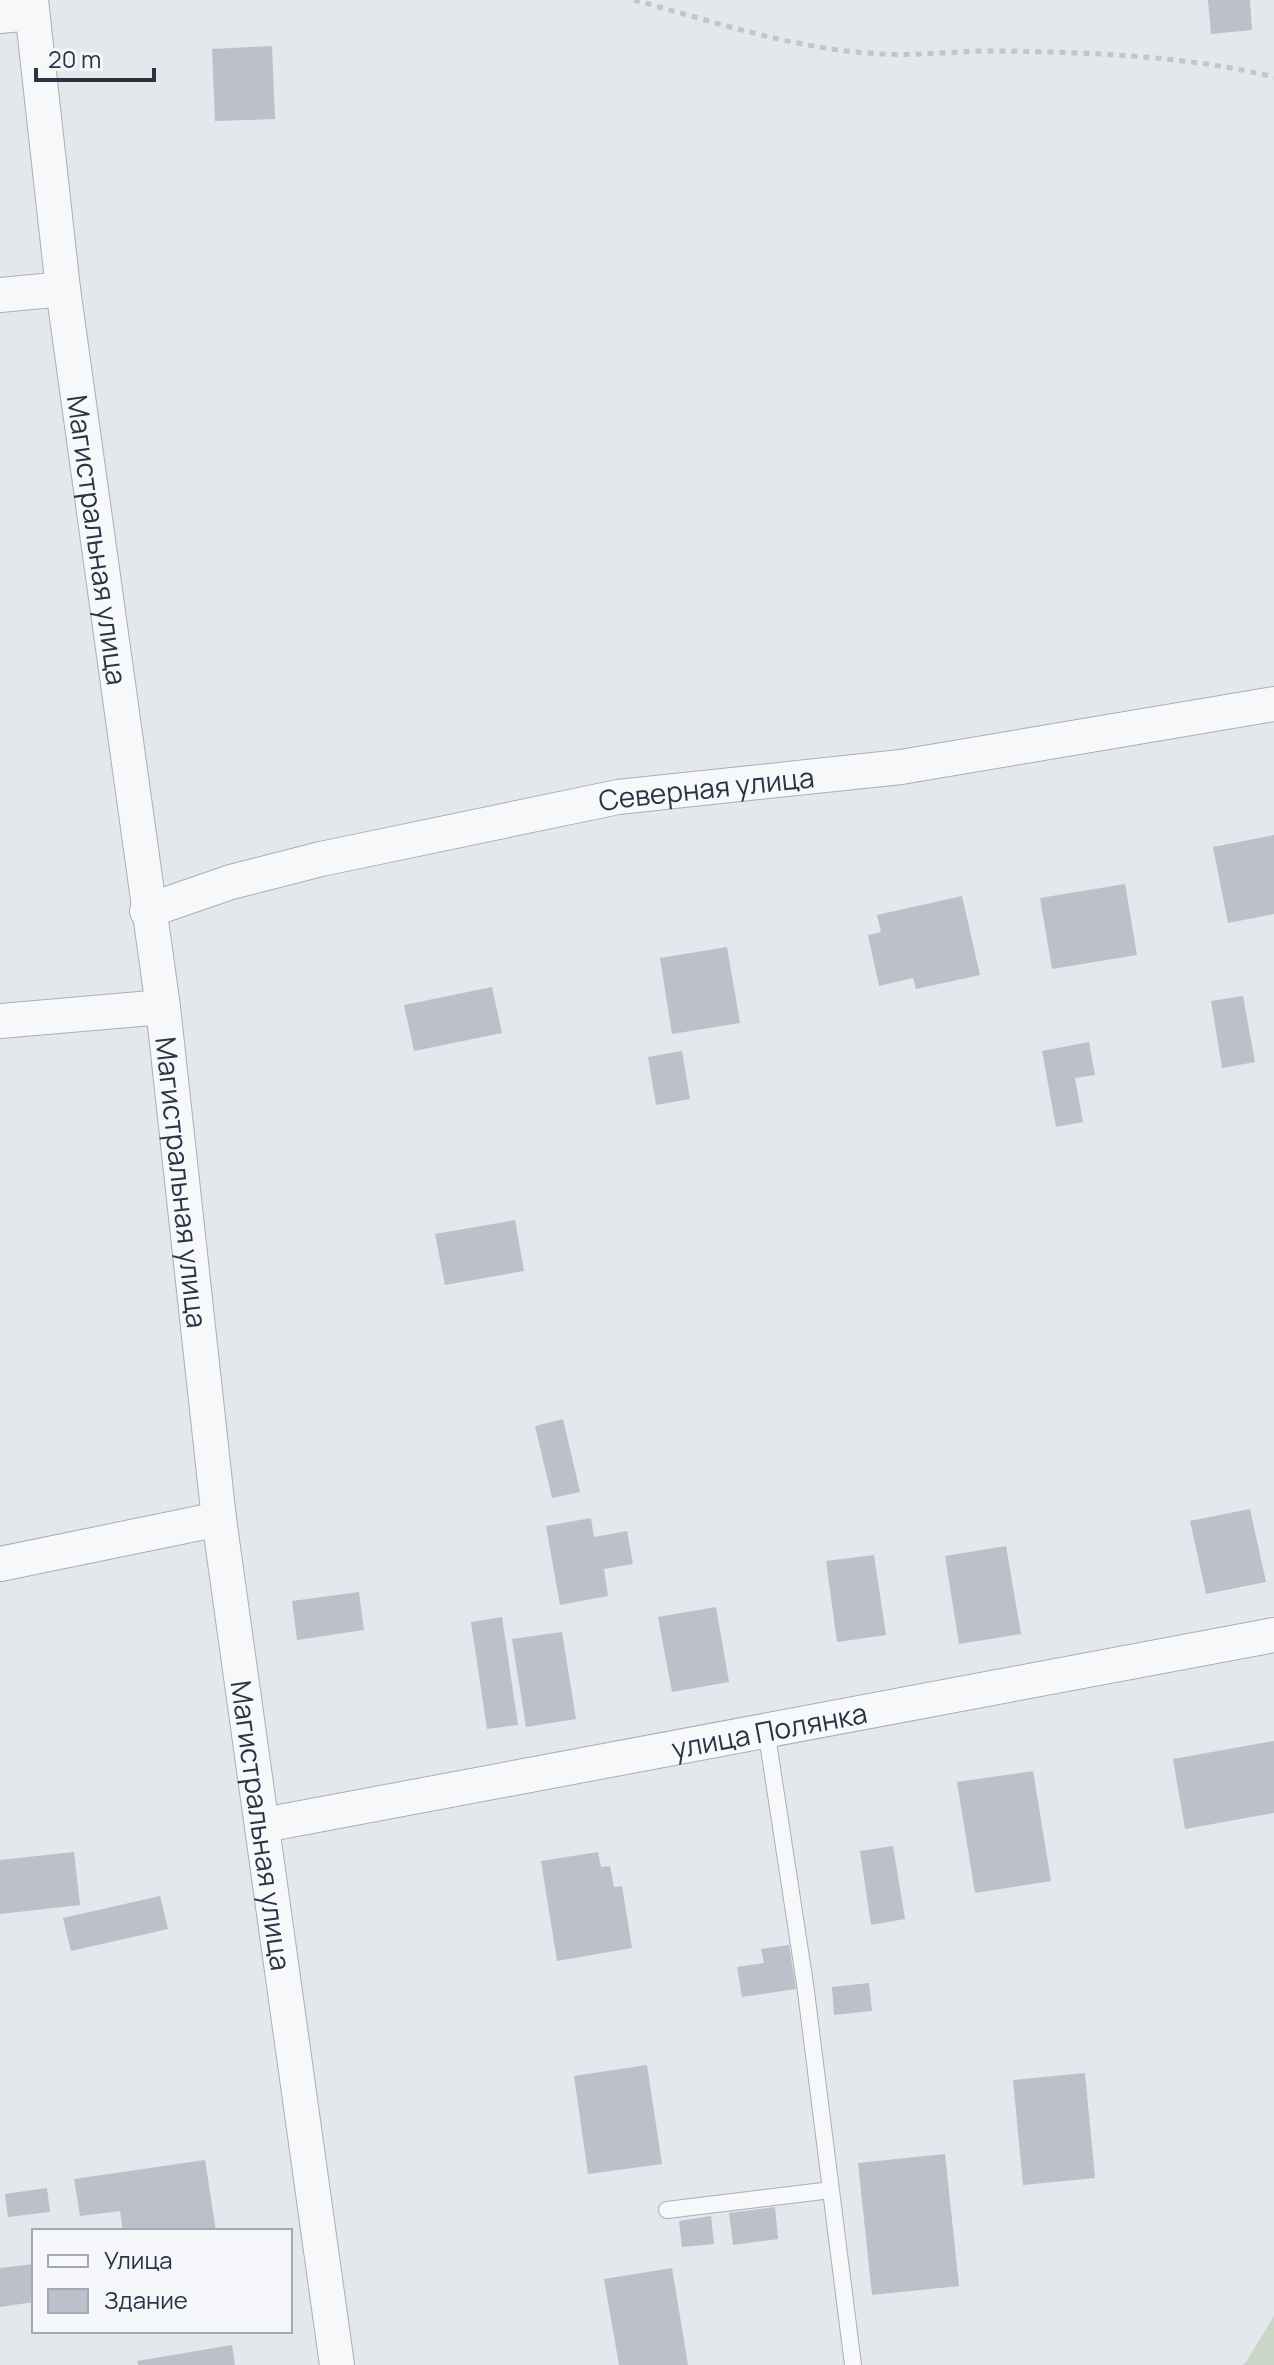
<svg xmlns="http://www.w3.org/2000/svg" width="1274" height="2365" font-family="Manrope,sans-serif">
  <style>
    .green { fill: #c9d6c5 }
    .building { fill: #bbc0ca }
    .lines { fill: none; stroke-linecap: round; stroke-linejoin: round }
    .lane-casing { stroke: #a9aeb7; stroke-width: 18 }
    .street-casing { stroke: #a9aeb7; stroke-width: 36 }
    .path { stroke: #c2c5cb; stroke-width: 5; stroke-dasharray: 6 6; stroke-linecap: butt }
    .lane { stroke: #f7f8fa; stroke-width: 16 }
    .street { stroke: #f7f8fa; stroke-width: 34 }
    .labels { text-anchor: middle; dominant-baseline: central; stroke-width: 8; stroke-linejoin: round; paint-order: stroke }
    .street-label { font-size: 28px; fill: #2b3445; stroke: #f4f6f9 }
  </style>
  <rect width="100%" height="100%" fill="#e4e7ec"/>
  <polygon class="green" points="1274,2316 1274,2365 1242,2365 1246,2362"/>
  <g class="building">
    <polygon points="1208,0 1250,0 1252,30 1211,34"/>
    <polygon points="272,46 275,119 215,121 212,49"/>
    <polygon points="1274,835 1274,914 1228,923 1213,847"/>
    <polygon points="1125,884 1137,955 1052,969 1040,898"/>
    <polygon points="962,896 980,975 916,989 913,978 879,986 868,935 881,932 877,915"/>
    <polygon points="727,947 740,1023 672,1034 660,958"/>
    <polygon points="492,987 502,1033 414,1051 404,1005"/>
    <polygon points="1243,996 1255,1062 1222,1068 1211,1001"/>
    <polygon points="1089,1042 1095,1075 1075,1078 1083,1122 1056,1127 1042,1051"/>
    <polygon points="682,1051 690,1099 656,1105 648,1057"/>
    <polygon points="515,1220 524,1271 445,1285 435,1234"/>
    <polygon points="563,1419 580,1492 552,1498 535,1426"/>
    <polygon points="1250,1509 1266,1582 1206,1594 1190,1521"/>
    <polygon points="591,1518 594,1537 627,1531 633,1564 604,1569 608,1596 560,1605 546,1526"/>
    <polygon points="1006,1546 1021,1634 959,1644 945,1556"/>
    <polygon points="874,1555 886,1635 837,1642 826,1561"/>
    <polygon points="359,1592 364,1630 297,1640 292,1601"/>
    <polygon points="716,1607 729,1682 672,1692 658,1617"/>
    <polygon points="502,1617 518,1725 487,1729 471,1622"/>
    <polygon points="562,1632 576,1719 526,1727 512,1639"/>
    <polygon points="1274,1741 1274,1813 1185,1829 1173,1759"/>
    <polygon points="1033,1771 1051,1881 975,1893 957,1782"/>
    <polygon points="893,1846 905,1919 871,1925 860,1851"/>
    <polygon points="74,1852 80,1905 0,1914 0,1860"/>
    <polygon points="598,1852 601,1867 610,1866 614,1887 622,1886 632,1948 557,1961 541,1861"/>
    <polygon points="160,1896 168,1929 71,1951 63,1918"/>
    <polygon points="789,1945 796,1989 742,1997 737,1967 764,1963 761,1949"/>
    <polygon points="869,1983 872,2011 834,2015 832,1987"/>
    <polygon points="647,2065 662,2164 588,2174 574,2076"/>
    <polygon points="1085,2073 1095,2178 1023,2185 1013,2080"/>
    <polygon points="945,2154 959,2286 872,2295 858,2163"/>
    <polygon points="205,2160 216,2231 123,2231 120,2211 80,2216 74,2179"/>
    <polygon points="47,2188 50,2212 8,2217 5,2194"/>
    <polygon points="775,2207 778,2239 733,2245 729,2213"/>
    <polygon points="711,2216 714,2244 682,2247 679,2221"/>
    <polygon points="34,2264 34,2302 0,2307 0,2268"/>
    <polygon points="672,2268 688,2365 619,2365 604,2279"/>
    <polygon points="232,2345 235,2365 138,2365 137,2361"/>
  </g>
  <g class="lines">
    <g class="lane-casing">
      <g id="lane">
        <polyline points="766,1729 805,1984 853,2365"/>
        <polyline points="667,2210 831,2190"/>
      </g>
    </g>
    <g class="street-casing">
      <g id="street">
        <path id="s1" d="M31,0L63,289L163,1007L219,1519L337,2365"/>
        <polyline points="0,16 32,13"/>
        <polyline points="0,295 63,289"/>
        <path id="s2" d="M147,911L231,882L321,859L618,797L901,767L1274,704"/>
        <polyline points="0,1021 163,1007"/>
        <polyline points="0,1564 219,1519"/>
        <path id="s3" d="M264,1825L1274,1635"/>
      </g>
    </g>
    <path class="path" d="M634,0C715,22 797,50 882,54C918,56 955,51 991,51C1084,52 1184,55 1274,77"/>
    <use href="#lane" class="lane"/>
    <use href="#street" class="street"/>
  </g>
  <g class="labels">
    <g class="street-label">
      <text stroke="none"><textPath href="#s1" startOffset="544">Магистральная улица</textPath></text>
      <text stroke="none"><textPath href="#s2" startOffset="574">Северная улица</textPath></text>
      <text stroke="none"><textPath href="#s1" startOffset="1192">Магистральная улица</textPath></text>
      <text stroke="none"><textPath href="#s3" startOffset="514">улица Полянка</textPath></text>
      <text stroke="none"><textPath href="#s1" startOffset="1840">Магистральная улица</textPath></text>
    </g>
  </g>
  <rect x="32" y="2229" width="260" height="104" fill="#f4f6f9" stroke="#a4a8b1" stroke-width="2"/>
  <rect x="48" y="2255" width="40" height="12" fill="#f7f8fa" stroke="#a4a8b1" stroke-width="2"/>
  <text x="104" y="2269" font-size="24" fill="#2b3445">Улица</text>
  <rect x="48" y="2289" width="40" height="24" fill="#bbc0ca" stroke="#a4a8b1" stroke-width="2"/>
  <text x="104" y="2309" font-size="24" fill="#2b3445">Здание</text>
  <path d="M36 68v12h118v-12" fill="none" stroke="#2b3445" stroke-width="4"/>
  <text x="48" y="68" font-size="24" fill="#2b3445" stroke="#f4f6f9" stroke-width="6" paint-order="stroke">20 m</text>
</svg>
